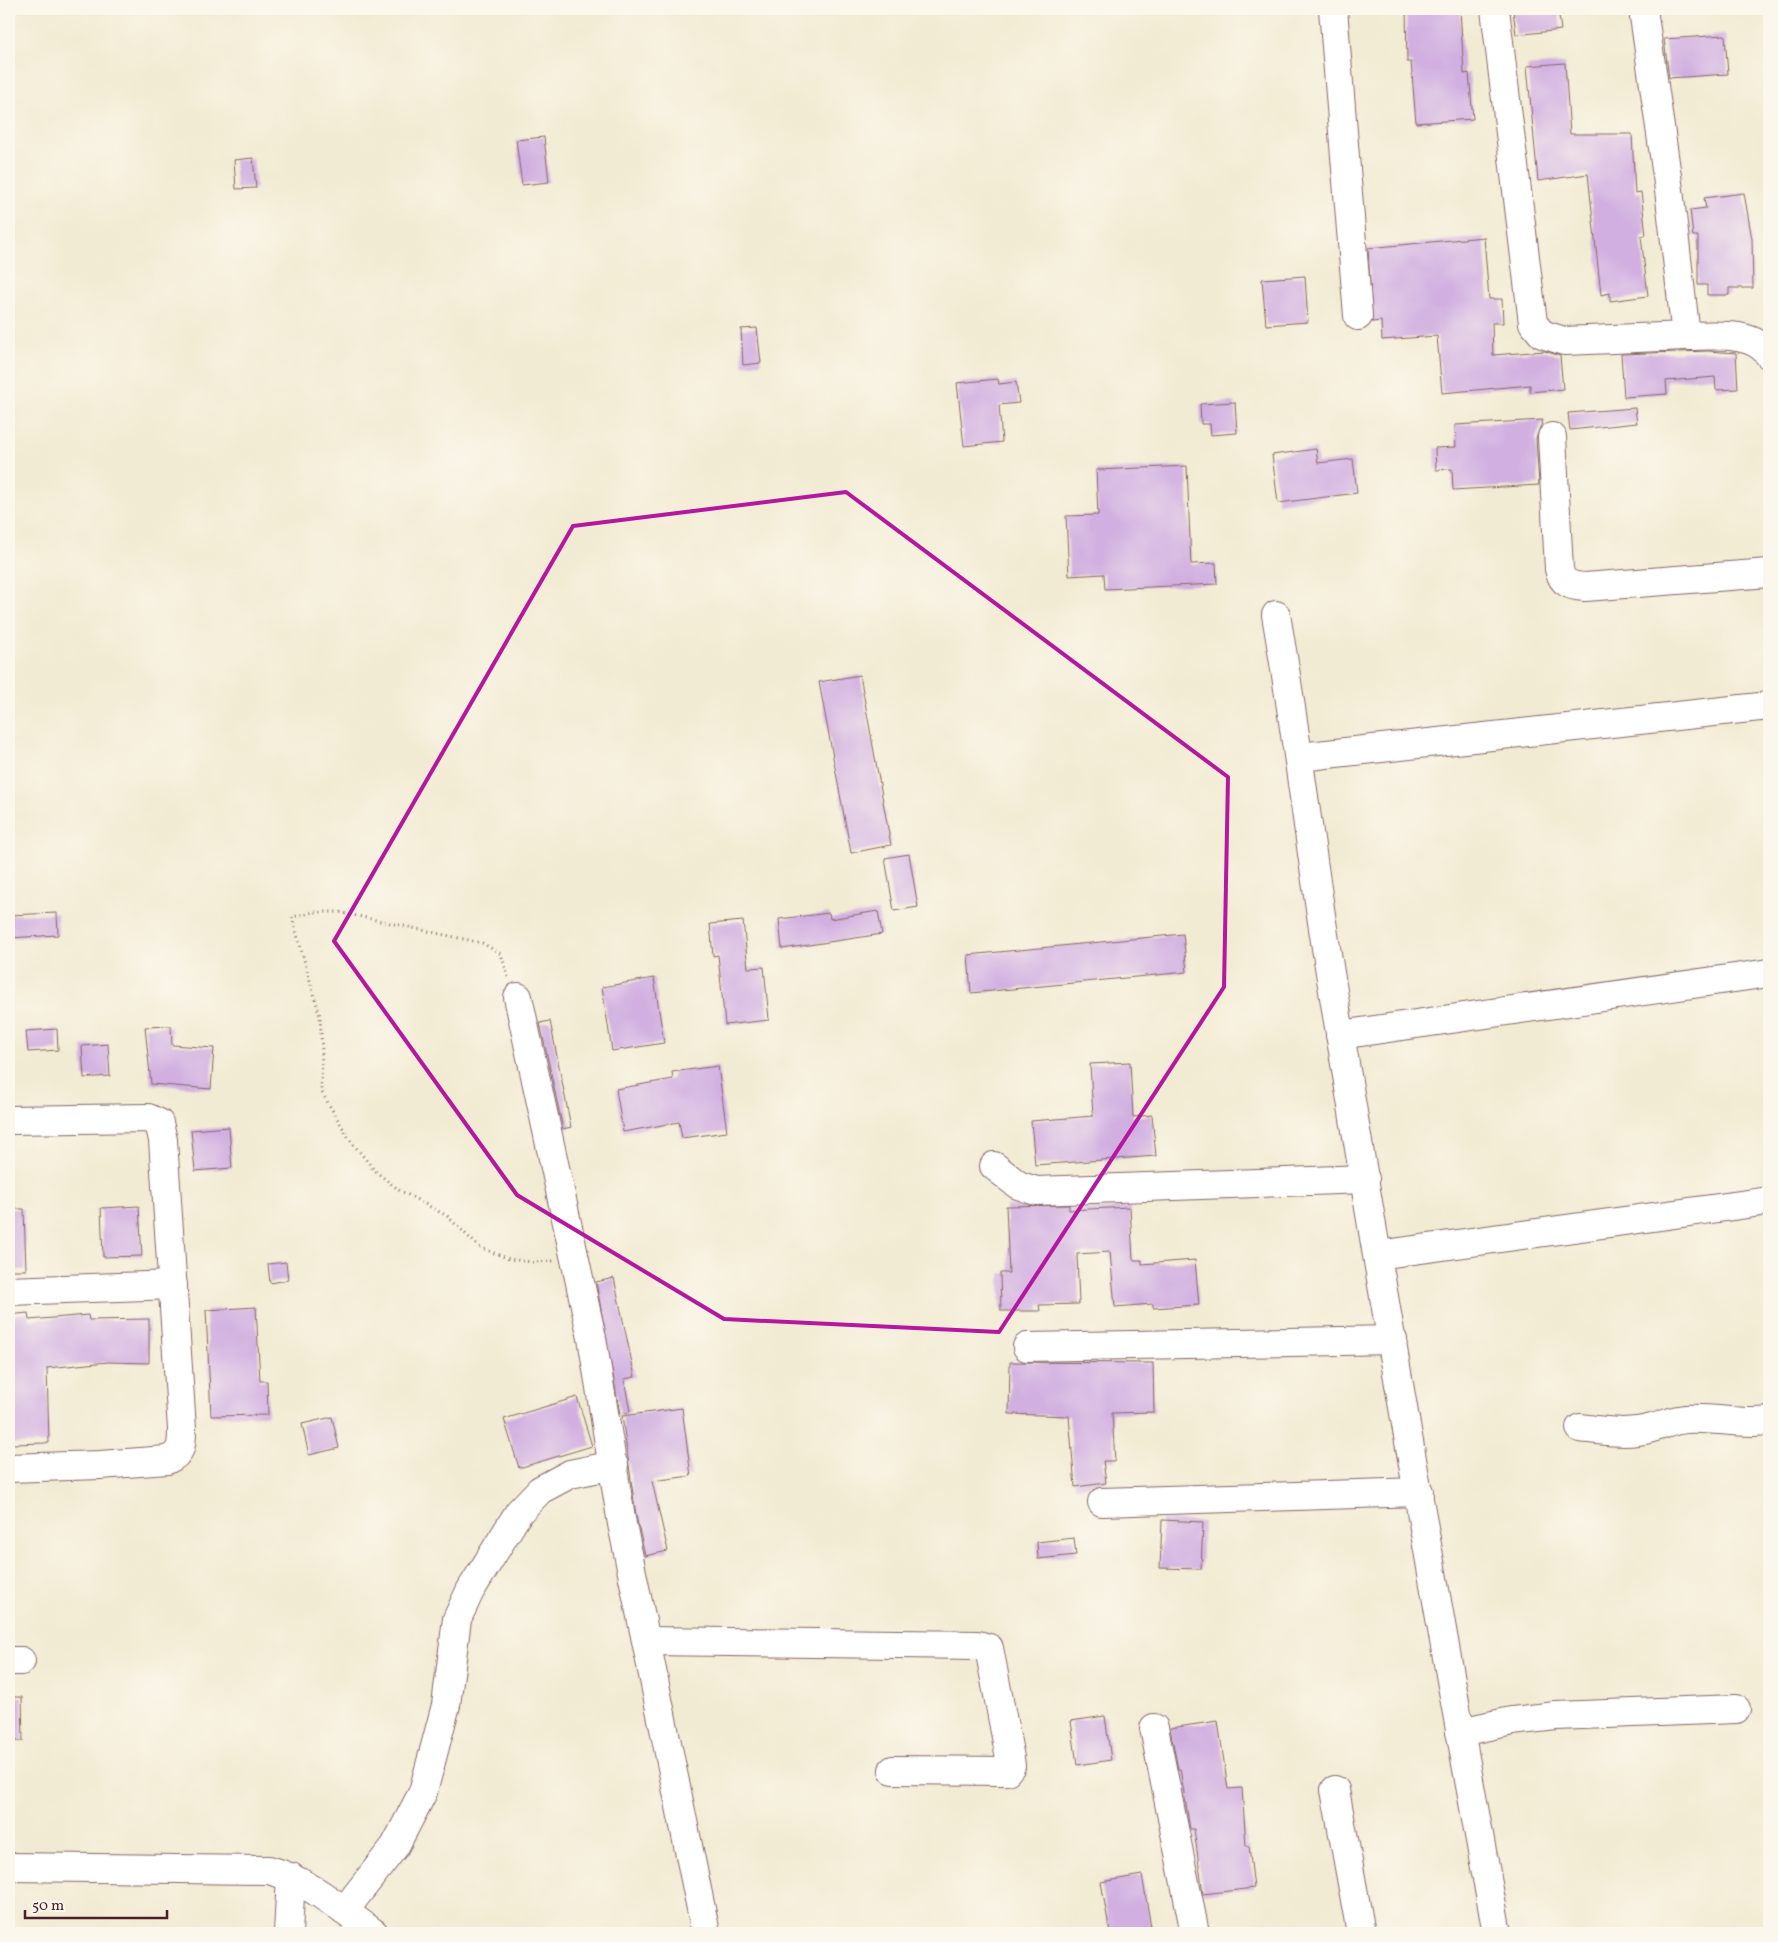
<svg xmlns="http://www.w3.org/2000/svg" width="1778" height="1942" font-family="Vollkorn,serif">
  <style>
    .building { fill: #d1b0e1 }
    .lines { fill: none; stroke-linecap: round; stroke-linejoin: round }
    .minor-casing { stroke: #856666; stroke-width: 30 }
    .path { stroke: #856666; stroke-width: 3; stroke-dasharray: 1 4; stroke-linecap: butt }
    .minor { stroke: #fff; stroke-width: 28 }
    .marked { fill: none; stroke: #b5179e; stroke-width: 4; stroke-linejoin: round }
  </style>
  <rect width="100%" height="100%" fill="#fbf7ec"/>
  <filter id="ink" filterUnits="userSpaceOnUse"><feTurbulence type="fractalNoise" baseFrequency=".02" numOctaves="2"/><feDisplacementMap in="SourceGraphic" scale="10" xChannelSelector="R" yChannelSelector="G"/><feConvolveMatrix kernelMatrix="1 2 1 2 8 2 1 2 1" color-interpolation-filters="sRGB"/></filter>
  <filter id="wash" filterUnits="userSpaceOnUse"><feTurbulence type="fractalNoise" baseFrequency=".0096" numOctaves="4" result="noise"/><feDisplacementMap in="SourceGraphic" scale="20" xChannelSelector="R" yChannelSelector="G"/><feGaussianBlur stdDeviation="1.12" result="paint"/><feColorMatrix in="noise" values="0 0 0 0 0 0 0 0 0 0 0 0 0 0 0 0 0 1.4 0 .05"/><feComposite in="paint" operator="in"/></filter>
  <g filter="url(#wash)">
    <rect width="100%" height="100%" fill="#f2ebd3"/>
    <g id="blocks">
      <g class="building">
        <polygon points="1406,9 1460,9 1464,74 1469,73 1473,119 1416,123 1411,62 1407,62"/>
        <polygon points="1513,9 1558,9 1561,30 1516,35"/>
        <polygon points="1725,35 1728,74 1669,78 1664,39"/>
        <polygon points="1565,63 1570,134 1632,134 1635,193 1641,192 1646,235 1641,236 1648,296 1610,301 1610,293 1601,295 1588,174 1538,181 1527,66"/>
        <polygon points="544,137 549,182 522,185 516,140"/>
        <polygon points="253,158 256,188 236,189 234,160"/>
        <polygon points="1744,193 1752,239 1753,288 1729,288 1729,295 1707,295 1707,285 1698,285 1698,236 1693,236 1690,210 1706,208 1704,198"/>
        <polygon points="1484,237 1489,299 1502,299 1503,323 1492,323 1493,355 1545,351 1560,356 1563,389 1530,392 1530,385 1442,393 1437,336 1382,340 1381,321 1372,322 1368,248"/>
        <polygon points="1305,276 1308,322 1266,325 1262,279"/>
        <polygon points="757,328 761,363 743,365 741,329"/>
        <polygon points="1708,351 1736,353 1738,389 1716,390 1715,377 1666,381 1667,394 1624,397 1621,354"/>
        <polygon points="998,379 999,384 1016,382 1019,403 999,405 1002,442 964,446 957,383"/>
        <polygon points="1235,402 1237,433 1211,435 1210,424 1201,424 1200,404"/>
        <polygon points="1635,408 1637,423 1570,430 1568,413"/>
        <polygon points="1543,420 1536,438 1539,485 1453,490 1452,469 1436,470 1435,448 1456,447 1455,425"/>
        <polygon points="1316,449 1318,463 1353,459 1357,493 1278,503 1272,455"/>
        <polygon points="1187,466 1191,564 1216,563 1217,584 1105,589 1104,574 1069,576 1066,516 1098,515 1096,470"/>
        <polygon points="860,675 891,845 851,853 819,682"/>
        <polygon points="909,854 918,907 894,911 885,858"/>
        <polygon points="878,911 882,934 782,949 779,919 829,913 830,919"/>
        <polygon points="57,913 58,935 9,938 9,915"/>
        <polygon points="743,921 748,968 764,967 769,1020 725,1025 718,955 713,956 710,924"/>
        <polygon points="1183,934 1187,972 971,993 968,955"/>
        <polygon points="654,978 664,1043 612,1051 602,987"/>
        <polygon points="550,1021 571,1127 563,1129 540,1023"/>
        <polygon points="171,1026 172,1045 214,1048 211,1089 151,1084 145,1027"/>
        <polygon points="57,1029 58,1050 28,1052 26,1031"/>
        <polygon points="108,1044 110,1076 84,1078 82,1046"/>
        <polygon points="1130,1062 1133,1117 1152,1115 1156,1156 1035,1165 1031,1121 1093,1116 1090,1064"/>
        <polygon points="718,1066 727,1132 682,1138 679,1122 623,1132 616,1089 673,1079 672,1072"/>
        <polygon points="229,1127 232,1168 195,1171 191,1130"/>
        <polygon points="1069,1205 1069,1210 1130,1207 1133,1260 1142,1260 1142,1264 1195,1260 1199,1305 1153,1308 1153,1304 1115,1307 1110,1252 1077,1254 1079,1304 1039,1305 1040,1311 1001,1311 1000,1273 1009,1273 1006,1206"/>
        <polygon points="139,1206 142,1256 103,1257 101,1208"/>
        <polygon points="9,1209 24,1209 26,1270 9,1270"/>
        <polygon points="286,1262 288,1280 270,1283 268,1264"/>
        <polygon points="614,1278 635,1377 624,1379 630,1412 620,1414 596,1282"/>
        <polygon points="256,1307 260,1381 267,1381 268,1415 211,1416 206,1310"/>
        <polygon points="28,1313 29,1320 88,1315 89,1320 149,1319 149,1363 108,1362 47,1368 49,1443 9,1444 9,1315"/>
        <polygon points="1010,1362 1153,1363 1154,1412 1112,1413 1115,1461 1103,1461 1106,1483 1075,1487 1069,1416 1009,1414"/>
        <polygon points="577,1397 592,1446 519,1468 504,1419"/>
        <polygon points="682,1408 691,1476 652,1481 668,1551 645,1556 636,1515 622,1416"/>
        <polygon points="332,1417 339,1448 309,1455 302,1424"/>
        <polygon points="1162,1520 1203,1522 1201,1569 1160,1568"/>
        <polygon points="1074,1538 1076,1555 1038,1559 1037,1542"/>
        <polygon points="9,1697 22,1697 23,1741 9,1741"/>
        <polygon points="1105,1716 1111,1760 1077,1765 1071,1721"/>
        <polygon points="1218,1721 1228,1789 1242,1788 1246,1846 1249,1846 1254,1888 1203,1894 1194,1829 1190,1829 1180,1769 1178,1769 1170,1728"/>
        <polygon points="1142,1875 1152,1933 1110,1933 1101,1882"/>
      </g>
    </g>
  </g>
  <g filter="url(#ink)">
    <use href="#blocks" fill-opacity="0" stroke="#856666" stroke-width="1"/>
    <g class="lines">
      <g class="minor-casing">
        <g id="minor">
          <polyline points="1333,9 1358,316"/>
          <polyline points="1495,9 1533,323 1542,334 1564,341 1686,336"/>
          <path d="M1643,9L1669,190L1686,336C1712,336 1754,330 1769,355"/>
          <path d="M1552,437L1559,569C1562,584 1571,586 1585,587L1769,573"/>
          <path d="M1276,615C1296,728 1309,841 1327,954C1380,1281 1437,1608 1497,1933"/>
          <polyline points="1299,757 1769,706"/>
          <polyline points="518,997 592,1338 622,1524 706,1933"/>
          <polyline points="1340,1035 1769,973"/>
          <path d="M9,1120L148,1118L159,1123L163,1140L182,1429C182,1444 182,1454 167,1460L100,1465L9,1468"/>
          <polyline points="994,1166 1018,1185 1036,1191 1365,1179"/>
          <polyline points="1378,1255 1769,1201"/>
          <polyline points="9,1291 173,1285"/>
          <polyline points="1027,1347 1393,1340"/>
          <path d="M1580,1428C1605,1431 1628,1435 1652,1428C1664,1425 1673,1420 1685,1419C1714,1417 1741,1425 1769,1421"/>
          <polyline points="1102,1502 1419,1492"/>
          <polyline points="647,1641 978,1645 989,1648 1010,1758 1011,1766 1007,1771 893,1770"/>
          <polyline points="9,1661 21,1661"/>
          <polyline points="1154,1728 1195,1933"/>
          <polyline points="1460,1732 1512,1721 1556,1716 1736,1709"/>
          <polyline points="1335,1790 1361,1933"/>
          <path d="M9,1867L269,1870C308,1880 342,1910 374,1933"/>
          <polyline points="344,1911 395,1846 423,1792 446,1705 457,1619 470,1591 519,1512 540,1490 570,1474 614,1465"/>
          <polyline points="288,1933 291,1877"/>
        </g>
      </g>
      <polyline class="path" points="508,977 501,954 482,943 339,912 314,912 292,917 320,1016 322,1051 321,1091 350,1140 375,1171 399,1190 447,1216 479,1247 509,1259 533,1262 554,1261"/>
      <use href="#minor" class="minor"/>
    </g>
  </g>
  <path class="marked" d="M846,492L1228,777L1224,987L999,1332L724,1319L517,1195L334,941L573,526Z"/>
  <rect width="1778" height="1942" fill="none" stroke="#fbf7ec" stroke-width="30"/>
  <path d="M25 1910v8h142v-8" fill="none" stroke="#4a1f2b" stroke-width="2.5"/>
  <text x="32" y="1910" font-size="15" fill="#4a1f2b" stroke="#fbf7ec" stroke-width="4" paint-order="stroke">50 m</text>
</svg>
